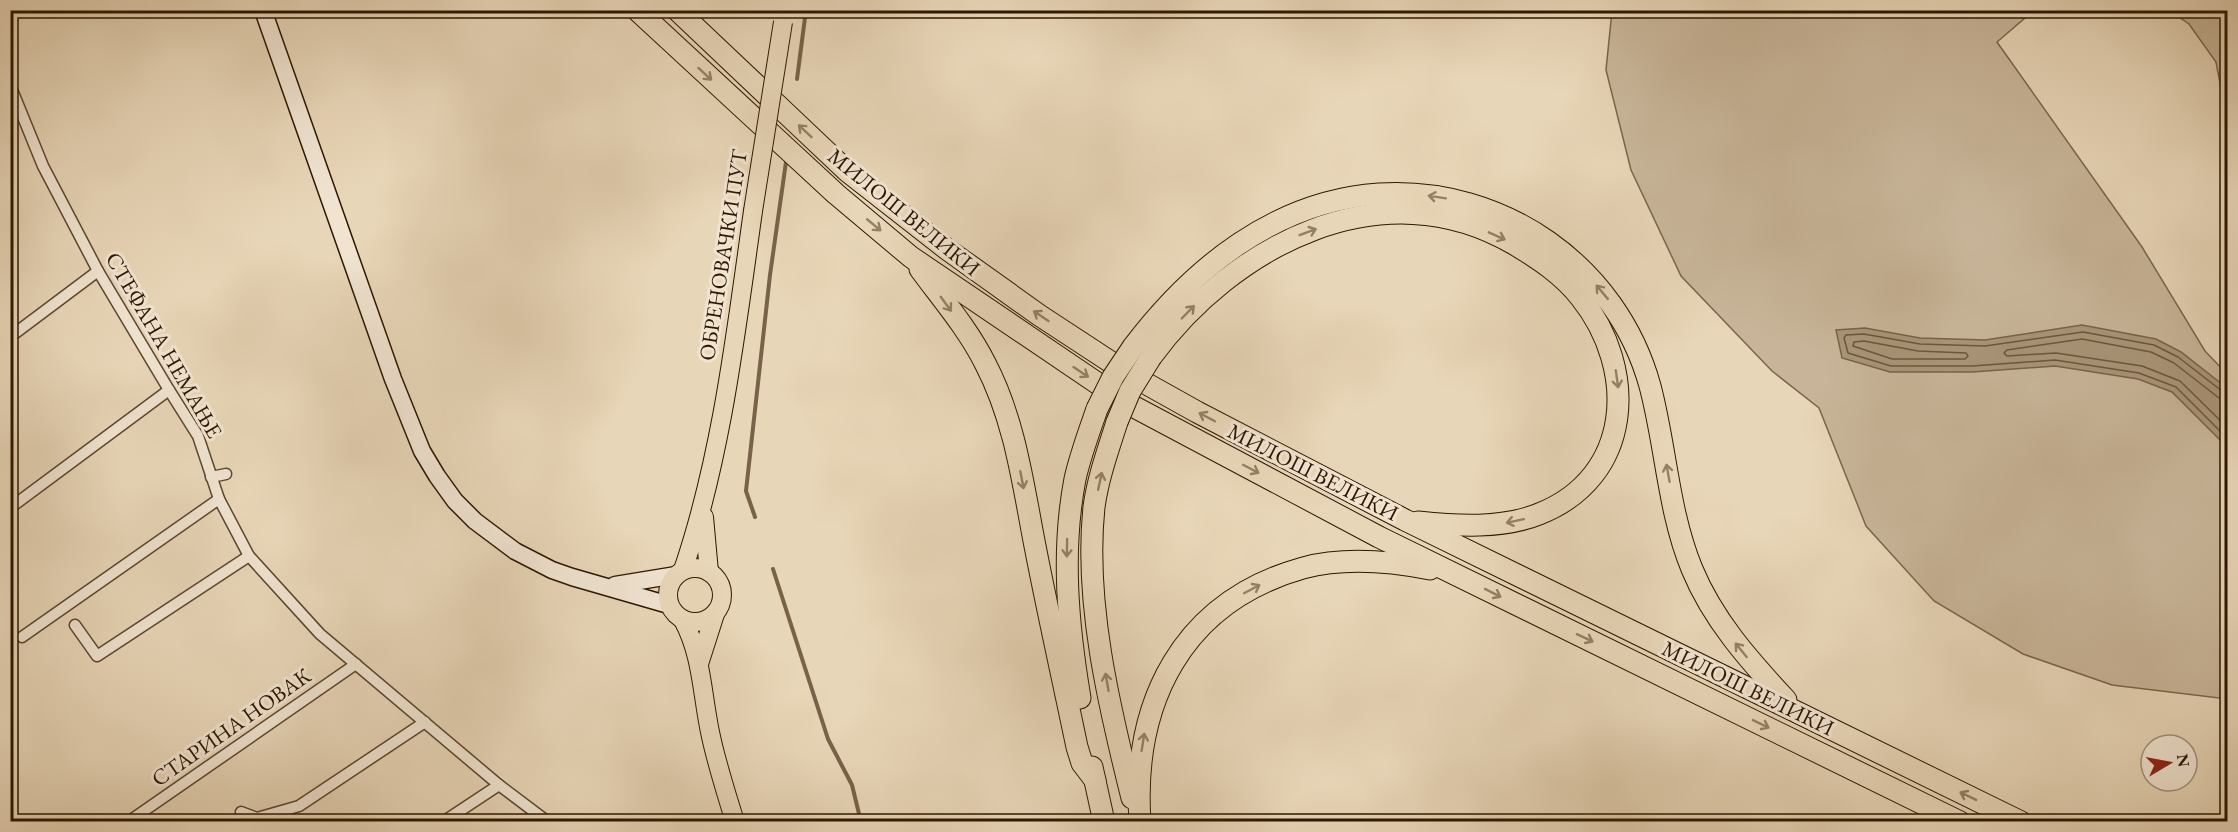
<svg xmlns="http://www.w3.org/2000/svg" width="2238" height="832" font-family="'EB Garamond',serif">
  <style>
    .green { fill: #c8b599; stroke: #7b664c; stroke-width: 1.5 }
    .water { fill: #a99579; stroke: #786249; stroke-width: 1.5 }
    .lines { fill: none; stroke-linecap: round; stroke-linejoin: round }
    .shore { stroke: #6c563c; stroke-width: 1.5 }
    .stream { stroke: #786249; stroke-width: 4 }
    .minor-casing { stroke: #5c462e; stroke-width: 13 }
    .secondary-casing { stroke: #2e1600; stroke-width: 19 }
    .primary-casing { stroke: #2e1600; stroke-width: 20 }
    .motorway-casing { stroke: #2e1600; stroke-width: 23 }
    .minor { stroke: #f0e4d1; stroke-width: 10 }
    .secondary { stroke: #f0e4d1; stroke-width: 16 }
    .primary { stroke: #e8d6b8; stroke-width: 18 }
    .motorway { stroke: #e8d6b8; stroke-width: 21 }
    .primary-bridge-casing { stroke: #2e1600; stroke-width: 20; stroke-linecap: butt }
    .motorway-bridge-casing { stroke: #2e1600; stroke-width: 23; stroke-linecap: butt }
    .primary-bridge { stroke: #e8d6b8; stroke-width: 18 }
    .motorway-bridge { stroke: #e8d6b8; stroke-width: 21 }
    .oneway { stroke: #948065 }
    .labels { text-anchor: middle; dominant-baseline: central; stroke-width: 6; stroke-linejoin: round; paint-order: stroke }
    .street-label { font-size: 22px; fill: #2e1600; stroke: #f0e4d1 }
  </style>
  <rect width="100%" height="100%" fill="#e8d6b8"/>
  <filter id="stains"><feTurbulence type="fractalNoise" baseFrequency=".00333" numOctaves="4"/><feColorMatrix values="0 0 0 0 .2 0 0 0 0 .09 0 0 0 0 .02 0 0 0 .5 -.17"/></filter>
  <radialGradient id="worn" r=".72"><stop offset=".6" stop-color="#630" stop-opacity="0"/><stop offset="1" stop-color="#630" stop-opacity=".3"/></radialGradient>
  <g class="green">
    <polygon points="1612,11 2033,11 1997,42 2142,247 2205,351 2227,374 2227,699 2112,685 2023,654 1934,601 1866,526 1819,408 1772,371 1681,276 1631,170 1606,70"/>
    <polygon points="2170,11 2227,11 2227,120 2216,62 2189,24"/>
  </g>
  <polygon class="water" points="2082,325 2156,339 2181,352 2227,388 2227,447 2172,392 2138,379 2055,366 1972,372 1890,372 1842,358 1836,330 1865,328 1920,338 1985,340"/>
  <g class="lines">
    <g class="shore">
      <polygon points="1864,341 1918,351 1966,353 1968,356 1965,359 1892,359 1853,346 1854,342"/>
      <polyline points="2228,392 2222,391 2178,357 2154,345 2083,332 1985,346 1920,344 1864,334 1846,335 1844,338 1848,353 1891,366 1972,366 2055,360 2139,373 2176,387 2228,439"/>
      <polyline points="2228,400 2219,398 2174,363 2151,352 2082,339 2007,350 2004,353 2007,356 2056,353 2142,366 2180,381 2228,428"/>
    </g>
    <g class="stream">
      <polyline points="797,79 806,10"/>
      <polyline points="755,517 746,491 770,275 786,162"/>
      <polyline points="773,569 828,739 852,785 861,822"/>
    </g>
    <g class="minor-casing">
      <g id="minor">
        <polyline points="10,85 43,166 98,271 169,390 198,436 219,499 249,556 320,634 499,785 548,822"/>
        <polyline points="10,337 98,271"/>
        <polyline points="211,477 226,474"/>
        <polyline points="10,508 169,390"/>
        <polyline points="75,625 97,656 249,556"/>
        <polyline points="22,637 219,499"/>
        <polyline points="241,812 257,818 299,806 425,722"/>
        <polyline points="128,822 356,664"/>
        <polyline points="443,822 499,785"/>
      </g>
    </g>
    <g class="secondary-casing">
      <g id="secondary">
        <polyline points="263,10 393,379 422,451 437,476 455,501 475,521 515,551 552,570 572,577 669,605"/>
        <polyline points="615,585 676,575"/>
      </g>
    </g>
    <g class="primary-casing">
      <g id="primary">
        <polyline points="704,517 709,572"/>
        <circle cx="695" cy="595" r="27"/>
        <path d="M683,570C722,455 736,331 753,211"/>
        <path d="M683,620C702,655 702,694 710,732C716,762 726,792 735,822"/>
        <polyline points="699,664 715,614"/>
      </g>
    </g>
    <g class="motorway-casing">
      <g id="motorway">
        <polyline points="637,10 836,194 911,257 1125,402 1379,537 1960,822"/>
        <polyline points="677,10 847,171 948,250 1039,315 1129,374 1197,412 1405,520 2021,822"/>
        <path d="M920,269C942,299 968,329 985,363C1015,420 1023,484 1035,546C1048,613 1063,680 1077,747L1082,763L1095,780"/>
        <path d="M1133,347C1193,268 1275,201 1379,194C1503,186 1617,266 1650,386C1666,446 1668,511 1692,569C1713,620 1749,660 1786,700"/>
        <path d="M1151,357C1233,245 1382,167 1514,244C1539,259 1563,275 1581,298C1638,370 1633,477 1539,514C1502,529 1457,526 1418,522"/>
        <path d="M1117,422C1108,450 1098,478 1094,507C1084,601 1109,706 1132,798"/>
        <path d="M1080,698C1068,626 1061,552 1075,479C1080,456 1089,432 1097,409"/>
        <polyline points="1092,767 1104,822"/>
        <path d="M1140,822C1132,702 1182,602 1303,568C1344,557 1389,561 1430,569"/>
      </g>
    </g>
    <use href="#minor" class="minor"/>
    <use href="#secondary" class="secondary"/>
    <use href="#primary" class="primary"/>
    <use href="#motorway" class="motorway"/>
    <g class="primary-bridge-casing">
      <polyline id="primary-bridge" points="753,211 783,22"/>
    </g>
    <g class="motorway-bridge-casing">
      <g id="motorway-bridge">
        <polyline points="1097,409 1113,377 1133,347"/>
        <polyline points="1117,422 1130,391 1151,357"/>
      </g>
    </g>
    <use href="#primary-bridge" class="primary-bridge"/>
    <use href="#motorway-bridge" class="motorway-bridge"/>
  </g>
  <defs><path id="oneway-shaft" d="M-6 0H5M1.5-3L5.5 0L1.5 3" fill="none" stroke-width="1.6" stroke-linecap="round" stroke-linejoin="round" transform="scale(1.5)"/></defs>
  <g class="oneway">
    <use href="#oneway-shaft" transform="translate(705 74) rotate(42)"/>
    <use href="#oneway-shaft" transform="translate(805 131) rotate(-137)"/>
    <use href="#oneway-shaft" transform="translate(1437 197) rotate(-171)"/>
    <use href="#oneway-shaft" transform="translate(874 225) rotate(40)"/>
    <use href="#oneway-shaft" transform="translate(1308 232) rotate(-20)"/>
    <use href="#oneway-shaft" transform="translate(1497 236) rotate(24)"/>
    <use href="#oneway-shaft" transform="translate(1602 292) rotate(-130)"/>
    <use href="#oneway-shaft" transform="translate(946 304) rotate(54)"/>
    <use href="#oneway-shaft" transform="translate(1188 312) rotate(-46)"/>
    <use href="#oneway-shaft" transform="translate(1041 316) rotate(-146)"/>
    <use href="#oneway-shaft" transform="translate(1081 372) rotate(34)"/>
    <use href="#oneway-shaft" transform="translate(1617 379) rotate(82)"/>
    <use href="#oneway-shaft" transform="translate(1207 417) rotate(-152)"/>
    <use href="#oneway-shaft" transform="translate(1251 469) rotate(28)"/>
    <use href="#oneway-shaft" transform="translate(1668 473) rotate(-100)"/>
    <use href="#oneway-shaft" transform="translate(1022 480) rotate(79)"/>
    <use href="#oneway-shaft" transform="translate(1100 481) rotate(-78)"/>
    <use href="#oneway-shaft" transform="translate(1515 521) rotate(168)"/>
    <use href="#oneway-shaft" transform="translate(1067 548) rotate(91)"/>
    <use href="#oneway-shaft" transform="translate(1252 589) rotate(-28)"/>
    <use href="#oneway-shaft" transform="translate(1493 593) rotate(27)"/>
    <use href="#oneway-shaft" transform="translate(1585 638) rotate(25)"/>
    <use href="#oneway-shaft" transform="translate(1741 650) rotate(-129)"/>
    <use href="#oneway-shaft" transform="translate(1107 682) rotate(-100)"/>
    <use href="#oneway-shaft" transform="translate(1761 724) rotate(26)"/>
    <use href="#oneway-shaft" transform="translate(1143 742) rotate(-81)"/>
    <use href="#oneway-shaft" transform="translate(1968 796) rotate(-154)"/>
  </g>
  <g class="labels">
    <g class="street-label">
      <text transform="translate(904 212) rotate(39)">МИЛОШ ВЕЛИКИ</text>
      <text transform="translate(723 255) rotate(-81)">ОБРЕНОВАЧКИ ПУТ</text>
      <text transform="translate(164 345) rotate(60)">СТЕФАНА НЕМАЊЕ</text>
      <text transform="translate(1313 472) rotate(27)">МИЛОШ ВЕЛИКИ</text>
      <text transform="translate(1748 688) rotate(26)">МИЛОШ ВЕЛИКИ</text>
      <text transform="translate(231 727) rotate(-35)">СТАРИНА НОВАК</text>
    </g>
  </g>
  <rect width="2238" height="832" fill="none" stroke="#e8d6b8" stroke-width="36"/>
  <rect x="12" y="12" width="2214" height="808" fill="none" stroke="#2e1600" stroke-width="3"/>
  <rect x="18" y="18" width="2202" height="796" fill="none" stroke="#2e1600" stroke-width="1.5"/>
  <g transform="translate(2169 763) rotate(80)"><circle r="28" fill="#f0e4d1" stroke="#a2927d" stroke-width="1.5"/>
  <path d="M0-4.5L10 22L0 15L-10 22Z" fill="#8f2418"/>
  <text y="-9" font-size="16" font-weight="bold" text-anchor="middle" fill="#2e1600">N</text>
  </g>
  <rect width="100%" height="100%" filter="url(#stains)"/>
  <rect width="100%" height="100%" fill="url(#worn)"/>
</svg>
